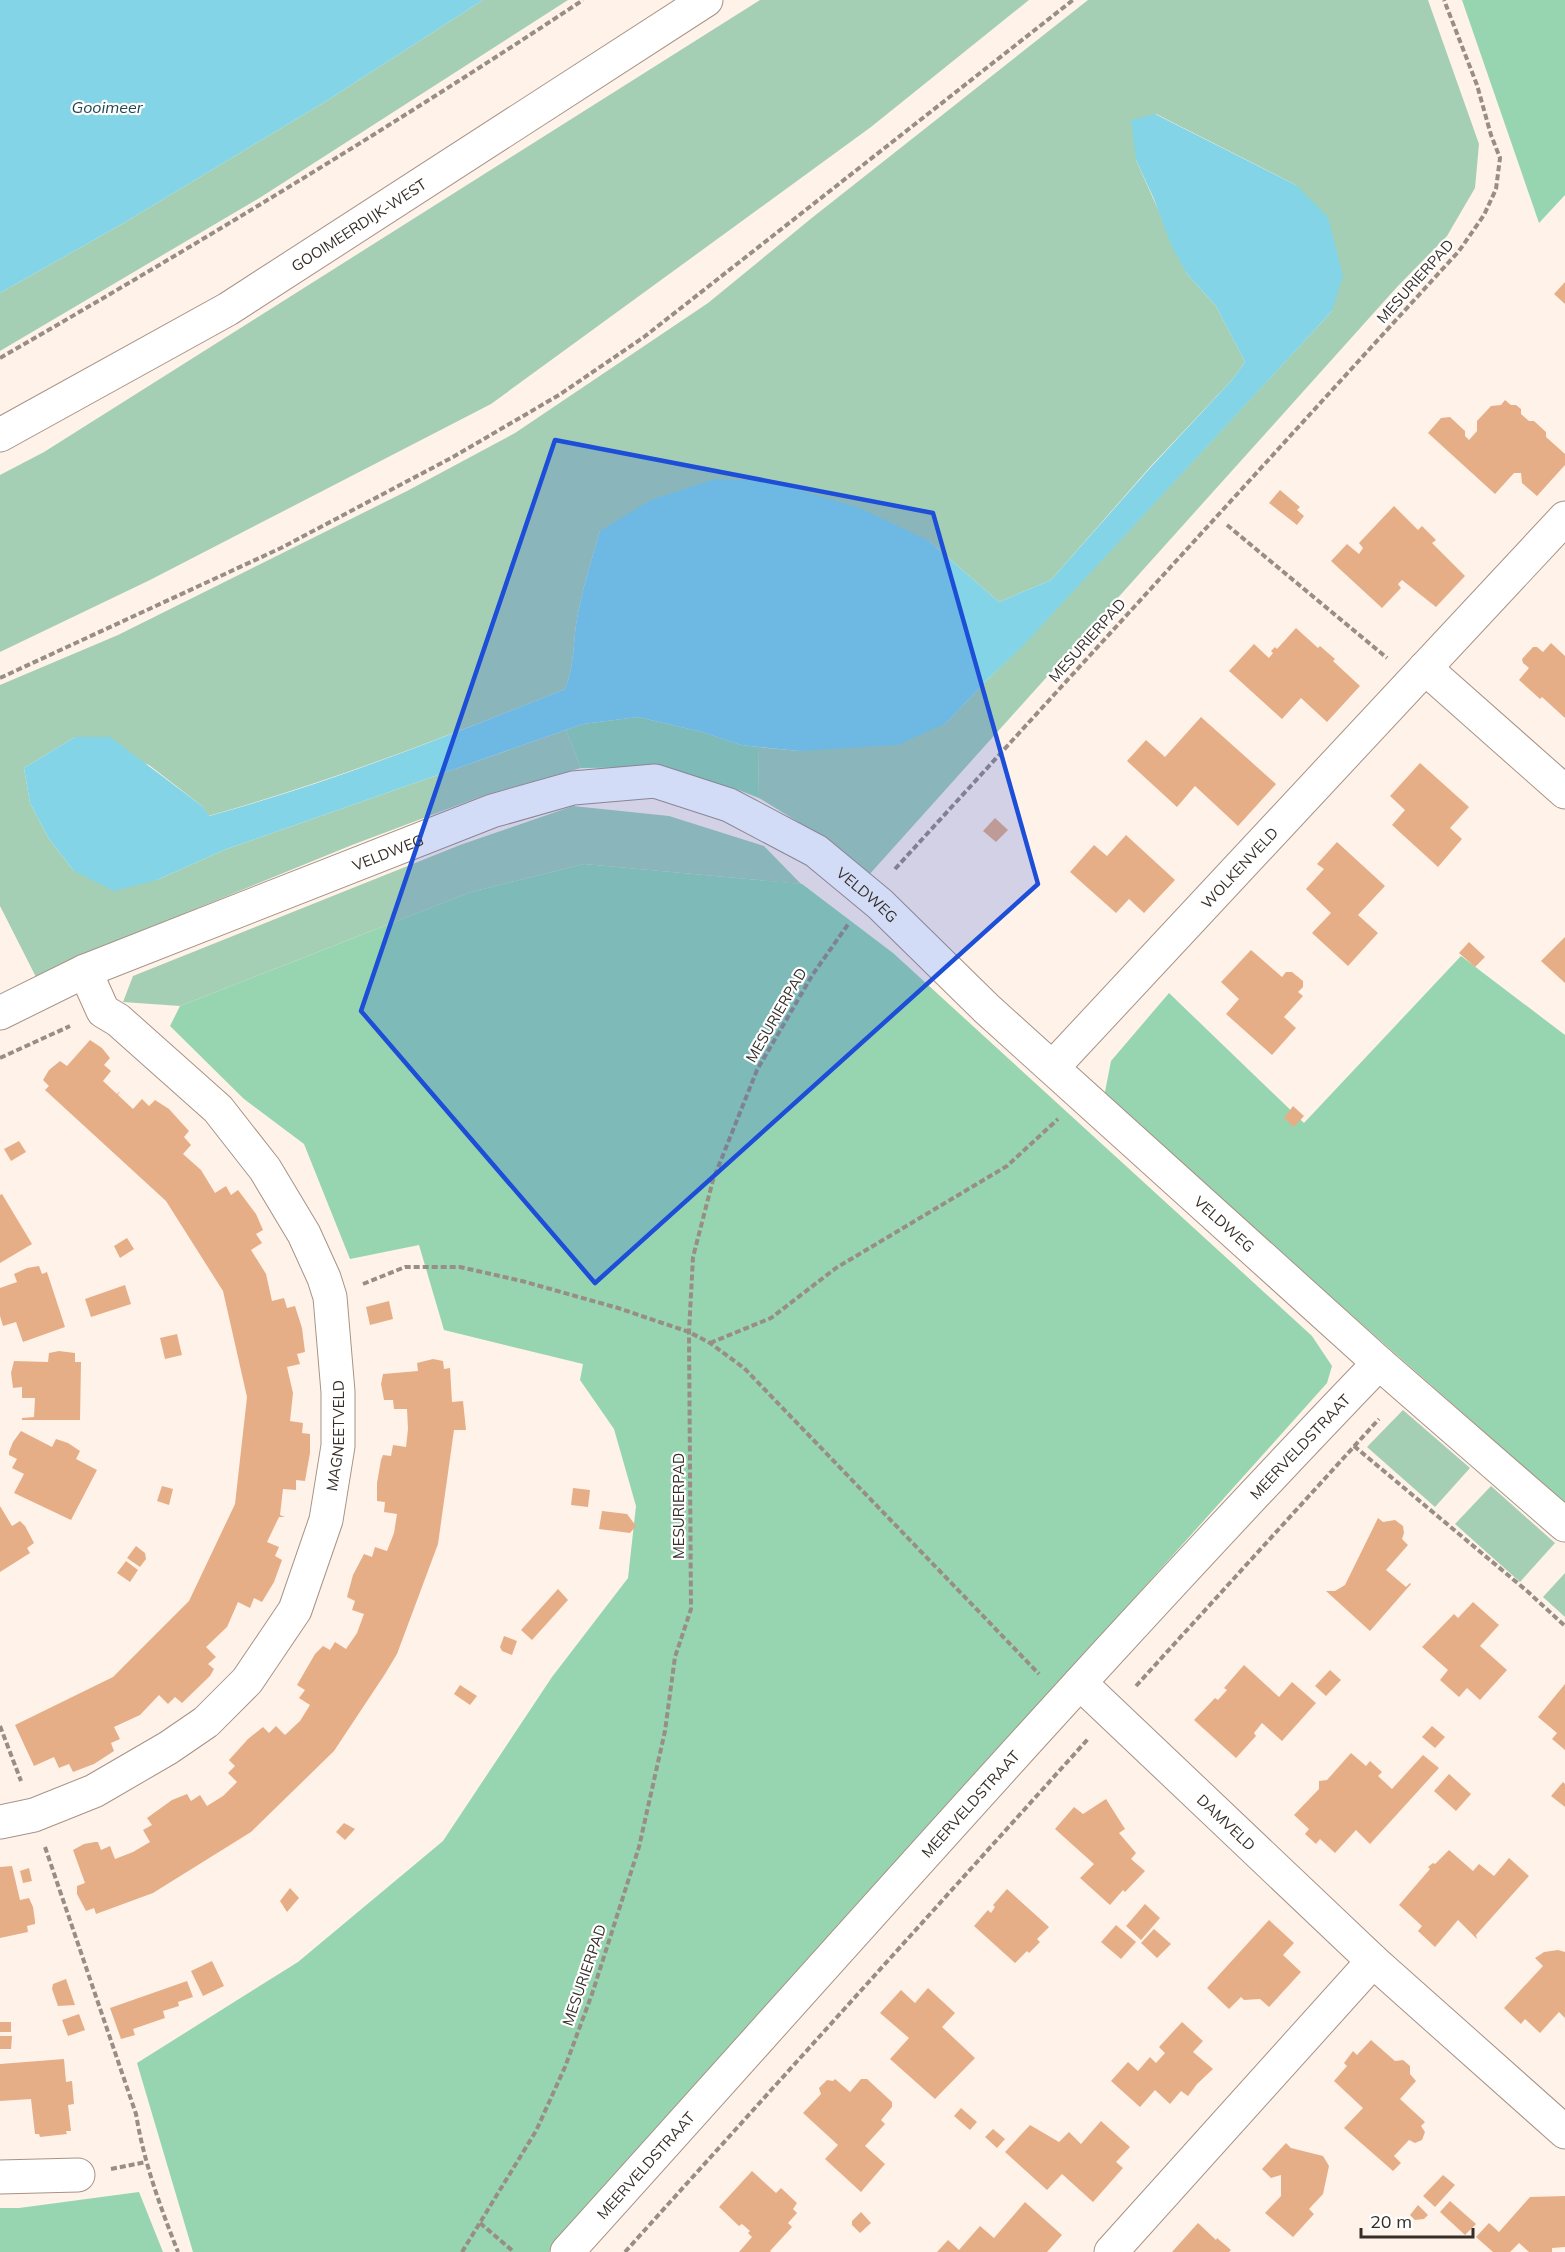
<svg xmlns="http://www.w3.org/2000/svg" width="1565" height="2252" font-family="Mulish,sans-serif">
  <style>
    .green { fill: #a5cfb5 }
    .forest { fill: #96d5af }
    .water { fill: #82d4e6 }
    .building { fill: #e6ae87 }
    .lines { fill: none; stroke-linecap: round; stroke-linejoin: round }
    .minor-casing { stroke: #a79386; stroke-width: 35 }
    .path { stroke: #988e86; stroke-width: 4; stroke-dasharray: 6 3; stroke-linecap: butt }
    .minor { stroke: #fff; stroke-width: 33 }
    .marked { fill: #1d4ed8; fill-opacity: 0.2; stroke: #1d4ed8; stroke-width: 4.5; stroke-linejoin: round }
    .labels { text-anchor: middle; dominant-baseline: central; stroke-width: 4.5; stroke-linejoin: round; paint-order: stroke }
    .street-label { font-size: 15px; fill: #362e28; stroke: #fff }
    .water-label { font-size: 16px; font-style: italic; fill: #224851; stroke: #fff }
  </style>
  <rect width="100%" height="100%" fill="#fff2e9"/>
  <g class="green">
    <polygon points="483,0 568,0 261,197 0,351 0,293 122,224 328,100"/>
    <polygon points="760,0 1029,0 871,127 491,404 150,580 0,652 0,475 44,452"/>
    <path d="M1088,0H1428L1479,144L1475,188L1447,236L1397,287L868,876L824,838L759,798L758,747L799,751L946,723L988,679L1021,647L1332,311L1296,185L1156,114L1136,160L1187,274L1216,306L1245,362L1232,380L1151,466L1051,580L999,602L929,541L600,531C591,562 581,593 576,625C573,648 574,667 565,689C448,736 330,782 208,816L202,806L149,765L75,737L24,768L30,803L49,839L74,871L157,880L224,850L566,730L581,768L485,795L352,845L176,917L37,979L0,906V685L118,635L407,491L515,433L708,303L813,217Z"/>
    <polygon points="573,806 669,816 764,846 801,884 584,864 471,892 180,1006 123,1002 133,976 460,845"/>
    <polygon points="1403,1410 1470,1468 1435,1507 1367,1447"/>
    <polygon points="1491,1486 1555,1543 1520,1582 1455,1524"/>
    <polygon points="1565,1573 1565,1617 1543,1597"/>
  </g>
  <g class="forest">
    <polygon points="1462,0 1565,0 1565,195 1539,223"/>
    <polygon points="638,717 702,732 741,745 758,747 759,798 736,789 660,767 581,768 566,730 583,724"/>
    <polygon points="584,864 802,884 893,953 1312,1336 1332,1366 1327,1383 549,2252 193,2252 137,2063 298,1962 443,1841 552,1677 628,1578 636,1506 614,1429 580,1380 583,1364 444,1330 419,1245 350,1259 304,1144 244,1099 170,1026 180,1006 471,892"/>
    <polygon points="1461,956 1565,1035 1565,1503 1104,1097 1111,1061 1169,993 1304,1123"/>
    <polygon points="139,2192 163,2252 0,2252 0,2208 19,2208"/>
  </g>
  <g class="water">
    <polygon points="0,0 483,0 328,100 122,224 0,293"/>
    <path d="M1155,114L1296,185L1328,217L1343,276L1332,311L1021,648L988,679L946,723L898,745L799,751L741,745L702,732L638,717L583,724L224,850L157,880L114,891L74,871L49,839L30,803L24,768L75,737H110L202,806L209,816C330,783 448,736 565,689C574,668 573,647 576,625C581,593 591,562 600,531L651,500L715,479L768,481L860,508L929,541L999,602L1051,580L1151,467L1232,380L1245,362L1216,306L1187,274L1172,247L1154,199L1136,160L1131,120Z"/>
  </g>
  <g class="building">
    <polygon points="1565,282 1565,304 1554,294"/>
    <polygon points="1505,400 1511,405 1516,405 1521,409 1521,414 1529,421 1534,421 1546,432 1546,437 1565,454 1565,465 1537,496 1522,483 1521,473 1514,473 1495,494 1428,433 1441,418 1450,417 1465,431 1465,436 1469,440 1477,431 1477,421 1491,406 1501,405"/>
    <polygon points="1280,490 1300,507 1297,510 1304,516 1297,525 1269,503"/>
    <polygon points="1394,506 1418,530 1422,526 1436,540 1432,543 1465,576 1436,607 1402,580 1398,584 1401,588 1382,608 1331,561 1347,544 1359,554 1363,548 1359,543"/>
    <polygon points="1296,628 1318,648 1320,646 1335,659 1333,661 1360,686 1327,722 1301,698 1282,719 1229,671 1254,644 1269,658 1273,653 1271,651 1275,647 1277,649"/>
    <polygon points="1551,643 1565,656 1565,718 1542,697 1540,699 1519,680 1529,668 1523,663 1522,659 1533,647 1537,647 1543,652"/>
    <polygon points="1201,717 1276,784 1238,826 1195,786 1177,807 1127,761 1146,740 1165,757"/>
    <polygon points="1420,763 1469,807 1450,828 1462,839 1438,867 1392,825 1405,810 1390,796"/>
    <polygon points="995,818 1008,830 996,842 983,831"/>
    <polygon points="1126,835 1175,880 1144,913 1129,899 1116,913 1070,872 1094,845 1107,856"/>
    <polygon points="1337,842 1385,886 1358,915 1378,933 1348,966 1312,933 1331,913 1306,889 1324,869 1317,864"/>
    <polygon points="1565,937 1565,983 1541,961"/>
    <polygon points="1469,942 1485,957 1475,967 1459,953"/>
    <polygon points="1251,950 1282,977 1286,972 1292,972 1303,981 1303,987 1298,992 1303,996 1284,1017 1296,1028 1272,1055 1226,1014 1239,999 1221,982"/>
    <polygon points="90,1040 102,1048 110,1058 104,1065 111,1071 103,1081 117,1094 120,1091 118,1095 133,1109 142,1099 149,1106 155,1100 169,1109 189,1131 184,1137 191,1145 183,1154 201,1170 215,1193 226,1186 231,1195 238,1190 256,1214 263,1230 256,1234 262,1243 251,1250 266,1274 272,1301 284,1298 287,1308 295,1306 302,1328 305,1352 297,1354 300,1364 287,1367 293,1393 290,1421 303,1423 302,1433 310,1434 310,1453 305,1481 296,1480 296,1490 283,1489 280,1515 285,1517 279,1517 267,1542 279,1547 275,1556 282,1560 274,1582 262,1602 254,1598 250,1608 238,1602 227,1627 206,1647 216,1657 208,1664 214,1669 210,1676 182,1703 175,1697 168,1704 159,1695 140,1715 114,1727 120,1739 111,1743 114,1751 94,1764 73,1772 69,1764 59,1768 54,1757 34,1766 15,1725 113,1677 189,1601 235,1504 247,1397 223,1291 166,1201 45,1090 49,1086 43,1080 49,1070 60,1061 67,1066"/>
    <polygon points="1293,1106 1304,1116 1294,1127 1284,1118"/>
    <polygon points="19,1141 26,1152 11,1161 4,1149"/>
    <polygon points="2,1194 32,1244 0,1263 0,1195"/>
    <polygon points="127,1238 134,1249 120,1258 114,1246"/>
    <polygon points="39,1266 42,1274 47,1272 65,1327 23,1342 16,1322 3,1326 0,1316 0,1288 17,1282 14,1274 27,1268"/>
    <polygon points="125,1285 131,1304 91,1317 85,1299"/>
    <polygon points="389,1301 393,1319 370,1325 366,1307"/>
    <polygon points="177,1334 182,1355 165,1359 160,1338"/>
    <polygon points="59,1351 75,1353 75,1362 81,1362 80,1420 22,1420 22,1418 34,1417 35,1398 22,1398 22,1387 13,1388 11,1373 14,1361 48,1362 49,1353"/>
    <polygon points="433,1359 443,1361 444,1369 450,1368 452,1402 463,1401 466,1430 454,1430 438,1544 397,1654 385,1674 334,1751 251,1832 153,1893 96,1914 94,1908 86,1911 77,1894 77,1886 85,1883 73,1850 84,1844 95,1842 98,1842 101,1850 110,1846 115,1859 133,1852 150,1842 143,1830 152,1825 147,1818 172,1800 187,1794 191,1801 200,1795 207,1806 223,1796 237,1782 228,1773 235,1766 229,1760 248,1739 263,1727 269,1733 276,1726 285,1735 300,1721 310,1705 299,1698 305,1690 297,1685 315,1654 323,1646 330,1650 335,1642 346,1649 357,1633 364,1614 352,1610 355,1601 347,1597 353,1575 364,1554 372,1557 375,1547 387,1551 394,1533 397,1514 384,1512 385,1502 377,1501 377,1483 381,1460 383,1455 391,1456 393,1445 406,1447 408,1429 407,1409 394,1409 393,1400 384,1400 381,1384 383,1374 418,1371 417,1363"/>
    <polygon points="21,1431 52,1447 56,1439 68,1443 80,1451 76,1459 97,1470 71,1520 14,1493 24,1474 12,1468 17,1459 9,1455 9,1452 13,1442"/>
    <polygon points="162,1486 173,1489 169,1505 157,1501"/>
    <polygon points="573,1488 590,1490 588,1507 571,1505"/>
    <polygon points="0,1506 12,1526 20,1521 25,1526 34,1543 27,1548 30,1553 0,1572"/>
    <polygon points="602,1511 627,1514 636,1526 630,1533 599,1529"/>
    <polygon points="1378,1518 1383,1522 1395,1520 1403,1526 1404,1533 1402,1539 1408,1545 1386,1570 1406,1587 1410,1583 1411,1584 1370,1631 1326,1591 1335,1591 1345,1585"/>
    <polygon points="136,1546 145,1553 146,1559 140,1567 127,1558"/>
    <polygon points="126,1561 138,1570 130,1582 117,1573"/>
    <polygon points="558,1589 568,1600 532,1640 521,1630"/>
    <polygon points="1473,1602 1499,1625 1480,1646 1507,1670 1480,1700 1467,1688 1459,1697 1440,1680 1448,1670 1422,1647 1454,1614 1458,1618"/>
    <polygon points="504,1636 517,1641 512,1655 502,1651 500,1647"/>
    <polygon points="1244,1665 1279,1697 1292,1682 1316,1703 1282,1741 1262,1723 1254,1733 1256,1736 1236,1758 1194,1720 1215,1698 1218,1700 1227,1690 1224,1688"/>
    <polygon points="1330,1670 1341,1680 1326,1696 1315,1686"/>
    <polygon points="1565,1684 1565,1750 1552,1739 1557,1733 1538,1717"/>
    <polygon points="460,1685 477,1696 470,1705 454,1694"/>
    <polygon points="1432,1726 1445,1737 1435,1748 1422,1737"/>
    <polygon points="1351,1753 1366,1766 1370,1761 1382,1772 1378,1776 1392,1789 1423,1755 1439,1768 1370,1844 1356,1830 1335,1853 1320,1839 1316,1844 1305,1834 1309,1829 1294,1815 1319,1789 1319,1781 1327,1780"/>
    <polygon points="1449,1774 1471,1794 1456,1811 1434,1791"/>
    <polygon points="1563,1782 1565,1784 1565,1807 1551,1796"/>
    <polygon points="1106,1799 1125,1829 1119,1833 1136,1853 1131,1859 1145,1871 1125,1892 1123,1890 1110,1905 1080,1878 1094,1864 1055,1829 1074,1807 1083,1814"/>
    <polygon points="344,1823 355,1829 345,1840 336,1832"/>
    <polygon points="1449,1850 1473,1871 1479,1864 1494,1876 1509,1858 1529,1876 1476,1935 1477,1939 1458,1920 1435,1947 1418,1931 1422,1926 1399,1905 1430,1869 1428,1867 1433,1863 1435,1864"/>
    <polygon points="12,1866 20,1900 29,1898 33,1907 35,1921 35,1924 27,1926 28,1932 0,1938 0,1867"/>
    <polygon points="29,1868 32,1881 23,1883 20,1871"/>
    <polygon points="290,1888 299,1898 287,1912 280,1901"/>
    <polygon points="1007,1889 1049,1927 1037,1939 1040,1942 1029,1953 1027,1951 1015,1963 974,1926 988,1910 991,1913 995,1907 993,1905"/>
    <polygon points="1145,1904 1160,1918 1141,1940 1126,1926"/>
    <polygon points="1269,1920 1294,1943 1283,1955 1301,1972 1269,2007 1260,1999 1244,2000 1241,1997 1229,2009 1207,1988"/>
    <polygon points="1116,1925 1136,1942 1121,1959 1101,1942"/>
    <polygon points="1154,1929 1171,1944 1157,1958 1141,1943"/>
    <polygon points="1558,1950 1565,1952 1565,2018 1559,2012 1540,2033 1525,2019 1521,2024 1504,2008 1543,1966 1535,1958 1544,1952"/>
    <polygon points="212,1961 224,1986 203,1996 191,1971"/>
    <polygon points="66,1979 75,2005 58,2006 52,1989 53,1984"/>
    <polygon points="187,1981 193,1997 178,2002 179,2006 163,2011 165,2018 133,2029 135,2035 121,2039 110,2008"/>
    <polygon points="928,1988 955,2013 942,2027 975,2058 935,2099 890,2059 909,2038 880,2013 901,1990 915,2003"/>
    <polygon points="79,2014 85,2030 68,2036 62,2020"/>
    <rect x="0" y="2022" width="11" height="10"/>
    <polygon points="1182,2022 1203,2041 1193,2052 1213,2069 1197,2084 1188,2096 1181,2091 1170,2104 1155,2090 1140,2107 1111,2081 1128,2062 1138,2071 1150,2057 1156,2063 1165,2053 1159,2047"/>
    <polygon points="0,2036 12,2036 11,2049 0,2049"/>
    <polygon points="1371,2040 1395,2061 1403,2060 1410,2066 1410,2074 1416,2081 1400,2099 1425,2122 1421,2126 1425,2132 1422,2140 1415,2143 1409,2140 1394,2156 1401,2163 1393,2171 1344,2128 1363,2108 1334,2081 1347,2066 1344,2063 1353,2051 1357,2055"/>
    <polygon points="64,2059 66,2082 72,2081 74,2104 68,2105 71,2131 66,2131 67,2134 40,2137 39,2134 35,2134 31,2099 0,2101 0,2064"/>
    <polygon points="835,2079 850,2092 861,2079 867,2079 892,2102 892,2107 881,2120 885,2124 865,2146 885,2164 861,2192 825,2159 838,2145 803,2113 821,2094 819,2088 827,2080 833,2081"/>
    <polygon points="961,2108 977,2122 970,2130 954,2116"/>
    <polygon points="1101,2121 1130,2147 1116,2162 1123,2168 1093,2202 1062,2174 1047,2190 1005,2152 1030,2125 1059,2142 1069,2132 1081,2144"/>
    <polygon points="993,2129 1005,2139 997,2148 985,2137"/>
    <polygon points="1286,2143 1291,2148 1323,2156 1329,2166 1323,2194 1309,2209 1314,2214 1293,2237 1265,2213 1281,2196 1281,2175 1271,2178 1262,2169"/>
    <polygon points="752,2171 776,2193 781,2188 797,2203 793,2209 797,2213 788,2223 792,2227 770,2251 771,2252 739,2252 752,2237 748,2233 750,2231 742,2224 739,2226 719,2207"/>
    <polygon points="1443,2175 1455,2185 1435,2207 1423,2196"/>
    <polygon points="1565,2196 1565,2247 1552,2248 1552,2252 1529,2252 1519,2243 1510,2252 1493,2252 1476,2237 1489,2223 1499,2232 1530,2197"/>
    <polygon points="1450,2201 1476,2224 1465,2235 1440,2212"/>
    <polygon points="1025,2202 1062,2235 1047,2252 937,2252 948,2240 959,2250 980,2226 994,2238"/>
    <polygon points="1418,2205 1428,2215 1424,2219 1415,2220 1410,2215"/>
    <polygon points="861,2212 871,2223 860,2233 852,2225 852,2221"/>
    <polygon points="1198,2223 1216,2240 1217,2238 1231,2250 1229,2252 1172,2252"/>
  </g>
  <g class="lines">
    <g class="minor-casing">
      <g id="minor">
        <path id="s1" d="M0,435L228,309L706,0"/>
        <polyline points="1425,668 1565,792"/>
        <path id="s2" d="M0,1013L85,971L492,811L573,788L655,781L729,805L816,851L880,904L987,1009L1379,1363L1565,1525"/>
        <path id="s3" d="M1053,1067L1565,518"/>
        <path id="s4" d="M1080,1683L1373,1961L1565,2132"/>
        <path id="s5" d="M0,1822L34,1815L94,1791L168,1748L206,1722L247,1681L295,1610L326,1520L338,1446V1392L330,1297L324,1278L304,1234L265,1169L218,1109L118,1020L103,1011L85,971"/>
        <polyline points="0,2177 78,2175"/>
        <path id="s6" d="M567,2252C836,1954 1101,1652 1379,1363"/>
        <polyline points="1111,2252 1373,1961"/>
      </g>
    </g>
    <g class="path">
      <path d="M0,358C198,244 393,126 583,0"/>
      <polyline points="1227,525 1387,658"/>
      <polyline points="0,678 281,548 453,457 559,395 644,337 1073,0"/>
      <polyline points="895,869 1459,251 1484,215 1496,189 1500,158 1491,135 1477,85 1444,0"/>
      <polyline points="0,1058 70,1026"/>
      <polyline points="363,1284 405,1267 460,1267 522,1281 618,1308 689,1332 710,1343 744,1368 1039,1674"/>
      <polyline points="710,1343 771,1318 836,1268 1007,1166 1058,1119"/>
      <polyline points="1354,1446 1527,1591 1565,1626"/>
      <polyline points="1136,1686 1379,1419"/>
      <polyline points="0,1726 21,1781"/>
      <path d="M45,1847L136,2114C144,2163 160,2206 178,2252"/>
      <polyline points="111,2169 146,2162"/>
      <polyline points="480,2223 514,2252"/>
      <polyline points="462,2252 536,2131 565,2067 592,1994 639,1847 665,1731 675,1657 691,1609 689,1332 693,1257 713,1180 757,1070 813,974 849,923"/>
      <polyline points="625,2252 1088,1739"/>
    </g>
    <use href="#minor" class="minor"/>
  </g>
  <path class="marked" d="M555,440L933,513L1038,884L595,1283L361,1011Z"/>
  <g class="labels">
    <g class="street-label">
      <text stroke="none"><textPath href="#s1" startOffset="416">GOOIMEERDIJK-WEST</textPath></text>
      <text transform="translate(1415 281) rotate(-48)">MESURIERPAD</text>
      <text transform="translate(1087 640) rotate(-48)">MESURIERPAD</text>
      <text stroke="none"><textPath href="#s2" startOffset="420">VELDWEG</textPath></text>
      <text stroke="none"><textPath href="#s3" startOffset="273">WOLKENVELD</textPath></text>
      <text stroke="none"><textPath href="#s2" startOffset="942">VELDWEG</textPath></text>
      <text transform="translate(776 1015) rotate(-60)">MESURIERPAD</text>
      <text stroke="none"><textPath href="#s2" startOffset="1428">VELDWEG</textPath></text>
      <text stroke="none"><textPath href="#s5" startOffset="555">MAGNEETVELD</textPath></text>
      <text stroke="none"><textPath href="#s6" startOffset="1089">MEERVELDSTRAAT</textPath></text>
      <text transform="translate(678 1506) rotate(-90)">MESURIERPAD</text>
      <text stroke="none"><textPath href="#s6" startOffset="603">MEERVELDSTRAAT</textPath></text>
      <text stroke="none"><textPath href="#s4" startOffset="202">DAMVELD</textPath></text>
      <text transform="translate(584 1975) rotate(-71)">MESURIERPAD</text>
      <text stroke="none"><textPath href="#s6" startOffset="117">MEERVELDSTRAAT</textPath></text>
    </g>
    <g class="water-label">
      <text x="107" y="107">Gooimeer</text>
    </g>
  </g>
  <path d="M1361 2228v9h112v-9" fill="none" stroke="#362e28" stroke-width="3"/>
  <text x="1370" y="2228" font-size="18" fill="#362e28" stroke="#ffffff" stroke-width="4.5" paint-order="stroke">20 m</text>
</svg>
